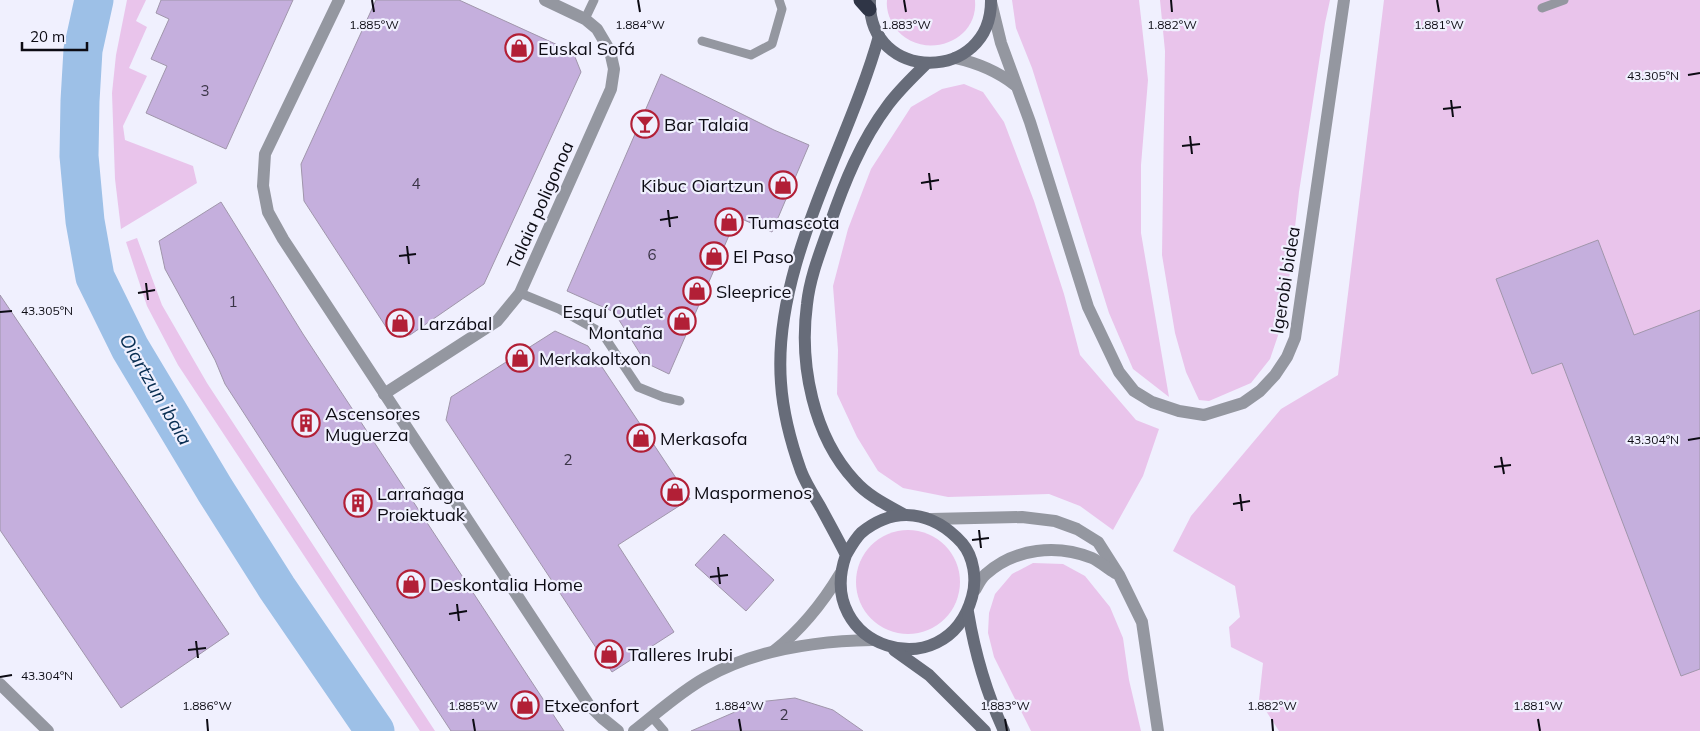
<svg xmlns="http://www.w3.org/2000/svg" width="1700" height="731" font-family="Mulish,sans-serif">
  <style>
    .green { fill: #e9c4eb }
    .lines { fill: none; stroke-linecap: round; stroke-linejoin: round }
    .river { stroke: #9dc0e7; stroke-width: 39 }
    .building { fill: #c5afdd; stroke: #a096ab }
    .service { stroke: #9497a0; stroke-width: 9 }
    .minor { stroke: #9497a0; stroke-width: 12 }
    .tertiary { stroke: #9497a0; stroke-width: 12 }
    .secondary { stroke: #676c79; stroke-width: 12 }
    .motorway { stroke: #2f3546; stroke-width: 15 }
    .ticks { fill: none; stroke: #0c0b13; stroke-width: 2 }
    .labels { text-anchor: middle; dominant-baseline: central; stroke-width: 4.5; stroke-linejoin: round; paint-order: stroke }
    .number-label { font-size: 15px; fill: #3a3446 }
    .poi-label { font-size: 18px; fill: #0c0b13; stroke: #f0f0fe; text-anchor: start }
    .street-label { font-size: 18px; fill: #0c0b13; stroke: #f0f0fe }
    .water-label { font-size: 19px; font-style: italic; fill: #072d51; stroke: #f0f0fe }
    .ticks-label { font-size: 12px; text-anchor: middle; fill: #0c0b13; stroke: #f0f0fe; stroke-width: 4.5; stroke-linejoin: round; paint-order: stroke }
  </style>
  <rect width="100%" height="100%" fill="#f0f0fe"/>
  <g class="green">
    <polygon points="127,0 146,0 136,21 147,27 129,68 147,76 123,126 125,140 193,166 197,183 121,229 115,179 112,93 116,55"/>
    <path d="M887,0H975C979,45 918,62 894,26C889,18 886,9 887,0Z"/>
    <polygon points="1012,0 1139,0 1148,80 1141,165 1141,233 1169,397 1133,369 1109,313 1032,68 1016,28"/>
    <polygon points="1160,0 1330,0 1325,23 1299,192 1285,315 1270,359 1251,383 1209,401 1199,400 1186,372 1175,333 1162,255 1165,51"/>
    <polygon points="1384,0 1700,0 1700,731 1279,731 1259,700 1263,663 1231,647 1229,627 1240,617 1235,586 1173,551 1191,516 1281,409 1338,375"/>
    <polygon points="964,84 983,92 1004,122 1034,201 1064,294 1080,355 1136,420 1159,429 1143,476 1113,530 1080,506 1049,494 948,497 903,488 878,471 857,437 837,394 838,350 833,286 848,229 871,169 911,107 942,89"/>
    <polygon points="137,238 162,305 207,383 435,731 420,731 178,365 147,306 126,242"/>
    <circle cx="908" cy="582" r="52"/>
    <polygon points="1033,563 1063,564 1085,576 1110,607 1123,638 1129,680 1141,731 1031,731 994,657 988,633 989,613 995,594 1012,574"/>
  </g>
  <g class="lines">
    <polyline class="river" points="94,0 83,50 80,101 79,156 85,221 95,277 130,348 215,490 277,588 375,731"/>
  </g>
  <g class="building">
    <polygon points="161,0 293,0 226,149 146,113 167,66 151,59 169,19 156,13"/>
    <polygon points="376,0 459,0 573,52 581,72 484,284 410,335 388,330 304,201 301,164"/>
    <polygon points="661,74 774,130 809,145 772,232 737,217 669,374 646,363 614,312 567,291"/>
    <polygon points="221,202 303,334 564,731 451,731 350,577 225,384 215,360 165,269 159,241"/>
    <polygon points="1598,240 1634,335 1700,310 1700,669 1681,676 1562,363 1532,374 1496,279"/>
    <polygon points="0,295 229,634 121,708 0,530"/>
    <polygon points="555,331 588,346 690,499 618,545 674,632 612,672 446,420 451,397"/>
    <polygon points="724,534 774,580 746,611 695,565"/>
    <polygon points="795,698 833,710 863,731 691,731 758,702"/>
  </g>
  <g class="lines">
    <g class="service">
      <polyline points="1542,8 1564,0"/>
      <polyline points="585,19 594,0"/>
      <polyline points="702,41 751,55 772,44 782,9 779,0"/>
      <polyline points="520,293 559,309 602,333 638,387 663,397 680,401"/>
      <polyline points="652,717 664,731"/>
    </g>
    <g class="minor">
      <polyline points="339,0 265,154 263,186 268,212 283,239 589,705 602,718 618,731"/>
      <polyline points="991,2 1001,43 1030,122 1088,307 1119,372 1134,391 1152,402 1179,411 1204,415 1243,403 1260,391 1275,375 1287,357 1295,338 1344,0"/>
      <path d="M955,58C978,63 997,71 1015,85"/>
      <polyline points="384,394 497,321 520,293 611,89 614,69 610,51 597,29 585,19 545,0"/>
      <path d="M774,651C802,629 822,604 840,574"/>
      <polyline points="0,684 48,731"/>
      <path d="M634,731C657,713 680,692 705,678C754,650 816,641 872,640"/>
    </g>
    <g class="tertiary">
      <polyline points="931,519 1022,517 1055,521 1077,529 1098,542 1119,575 1142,622 1158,731"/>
      <path d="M975,590C978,585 981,578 986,574C1015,548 1057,544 1092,558C1100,562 1107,568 1115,573"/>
    </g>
    <g class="secondary">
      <path d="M870,0C867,83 992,84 991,0"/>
      <path d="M905,515C887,505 868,496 855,481C813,436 799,364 807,304C810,276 821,250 830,224C844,183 861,141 888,105C899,90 913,77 926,64"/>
      <path d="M846,555C850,548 855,539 861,533C895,505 933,511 962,543C974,557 977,580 972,597C946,690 813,647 846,555C838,539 829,523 821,508C814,496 806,484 801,471C791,443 783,413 781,383C772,266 848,147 879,36"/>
      <path d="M968,612C975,654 986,692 1004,731"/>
      <polyline points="894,650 929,675 985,731"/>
    </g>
    <polyline class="motorway" points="861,0 869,9"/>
  </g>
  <path class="ticks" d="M372,0L374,12M638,0L640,12M904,0L906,12M1171,0L1172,12M1437,0L1439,12M1688,75L1700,73M1451,100L1453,117M1443,109L1461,107M1190,136L1192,154M1182,146L1200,144M929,173L931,190M921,183L939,180M668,210L670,227M660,220L678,217M407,246L409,264M399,256L416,254M146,283L148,300M138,293L155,290M0,312L12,311M1688,440L1700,438M1501,457L1504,474M1494,467L1511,465M1240,494L1242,511M1233,504L1250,501M979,530L981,548M972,540L989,538M718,567L720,584M710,577L728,575M457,604L459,621M449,614L467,611M196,641L198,658M188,650L206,648M0,677L12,675M207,719L208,731M473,719L475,731M739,719L741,731M1005,719L1007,731M1272,719L1273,731M1538,719L1540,731"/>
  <defs>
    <g id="shop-ring" transform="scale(1.4375)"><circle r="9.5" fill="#f0f0fe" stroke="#b21f36" stroke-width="1.5"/><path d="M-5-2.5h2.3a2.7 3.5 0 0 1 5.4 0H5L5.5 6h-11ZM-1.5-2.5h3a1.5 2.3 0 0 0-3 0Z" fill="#b21f36"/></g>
    <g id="bar-ring" transform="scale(1.4375)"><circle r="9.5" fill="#f0f0fe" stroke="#b21f36" stroke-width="1.5"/><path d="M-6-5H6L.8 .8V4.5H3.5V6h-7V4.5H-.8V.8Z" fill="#b21f36"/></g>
    <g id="building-ring" transform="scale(1.4375)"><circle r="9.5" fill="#f0f0fe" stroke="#b21f36" stroke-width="1.5"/><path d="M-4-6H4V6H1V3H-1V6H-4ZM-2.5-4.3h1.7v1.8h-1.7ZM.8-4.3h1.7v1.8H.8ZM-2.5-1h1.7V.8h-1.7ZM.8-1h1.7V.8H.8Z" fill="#b21f36"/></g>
  </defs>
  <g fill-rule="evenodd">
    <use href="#shop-ring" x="519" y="48"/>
    <use href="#bar-ring" x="645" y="124"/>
    <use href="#shop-ring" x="783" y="185"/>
    <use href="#shop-ring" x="729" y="222"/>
    <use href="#shop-ring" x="714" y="256"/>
    <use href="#shop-ring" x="697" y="291"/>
    <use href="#shop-ring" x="682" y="321"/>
    <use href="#shop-ring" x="400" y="323"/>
    <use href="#shop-ring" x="520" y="358"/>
    <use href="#building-ring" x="306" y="423"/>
    <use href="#shop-ring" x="641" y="438"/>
    <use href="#shop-ring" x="675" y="492"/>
    <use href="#building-ring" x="358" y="503"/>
    <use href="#shop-ring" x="411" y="584"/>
    <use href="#shop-ring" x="609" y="654"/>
    <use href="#shop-ring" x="525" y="705"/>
  </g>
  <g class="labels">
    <g class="number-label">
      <text x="205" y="90">3</text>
      <text x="416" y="183">4</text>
      <text x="652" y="254">6</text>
      <text x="233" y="301">1</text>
      <text x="568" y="459">2</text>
      <text x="784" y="714">2</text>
    </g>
    <g class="poi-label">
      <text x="538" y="48">Euskal Sofá</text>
      <text x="664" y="124">Bar Talaia</text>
      <text x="764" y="185" text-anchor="end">Kibuc Oiartzun</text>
      <text x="748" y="222">Tumascota</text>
      <text x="733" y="256">El Paso</text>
      <text x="716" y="291">Sleeprice</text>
      <text x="663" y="311" text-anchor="end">Esquí Outlet<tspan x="663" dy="21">Montaña</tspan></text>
      <text x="419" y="323">Larzábal</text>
      <text x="539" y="358">Merkakoltxon</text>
      <text x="325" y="413">Ascensores<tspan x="325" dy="21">Muguerza</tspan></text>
      <text x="660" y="438">Merkasofa</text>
      <text x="694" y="492">Maspormenos</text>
      <text x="377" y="493">Larrañaga<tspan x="377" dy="21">Proiektuak</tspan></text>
      <text x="430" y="584">Deskontalia Home</text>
      <text x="628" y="654">Talleres Irubi</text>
      <text x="544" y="705">Etxeconfort</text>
    </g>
    <g class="street-label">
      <text transform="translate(540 205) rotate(-66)">Talaia poligonoa</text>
      <text transform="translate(1285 280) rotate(-81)">Igerobi bidea</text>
    </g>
    <g class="water-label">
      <text transform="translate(156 389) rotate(60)">Oiartzun ibaia</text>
    </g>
  </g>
  <g class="ticks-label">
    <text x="374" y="29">1.885°W</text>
    <text x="640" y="29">1.884°W</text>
    <text x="906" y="29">1.883°W</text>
    <text x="1172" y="29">1.882°W</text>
    <text x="1439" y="29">1.881°W</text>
    <text x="1653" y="80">43.305°N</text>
    <text x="47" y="315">43.305°N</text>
    <text x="1653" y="444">43.304°N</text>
    <text x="47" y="680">43.304°N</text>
    <text x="207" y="710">1.886°W</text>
    <text x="473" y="710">1.885°W</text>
    <text x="739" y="710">1.884°W</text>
    <text x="1005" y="710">1.883°W</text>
    <text x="1272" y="710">1.882°W</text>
    <text x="1538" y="710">1.881°W</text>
  </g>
  <path d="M22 42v8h65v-8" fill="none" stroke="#0c0b13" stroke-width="2.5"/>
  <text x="30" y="42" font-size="15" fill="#0c0b13" stroke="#f0f0fe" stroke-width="4" paint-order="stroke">20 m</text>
</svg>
